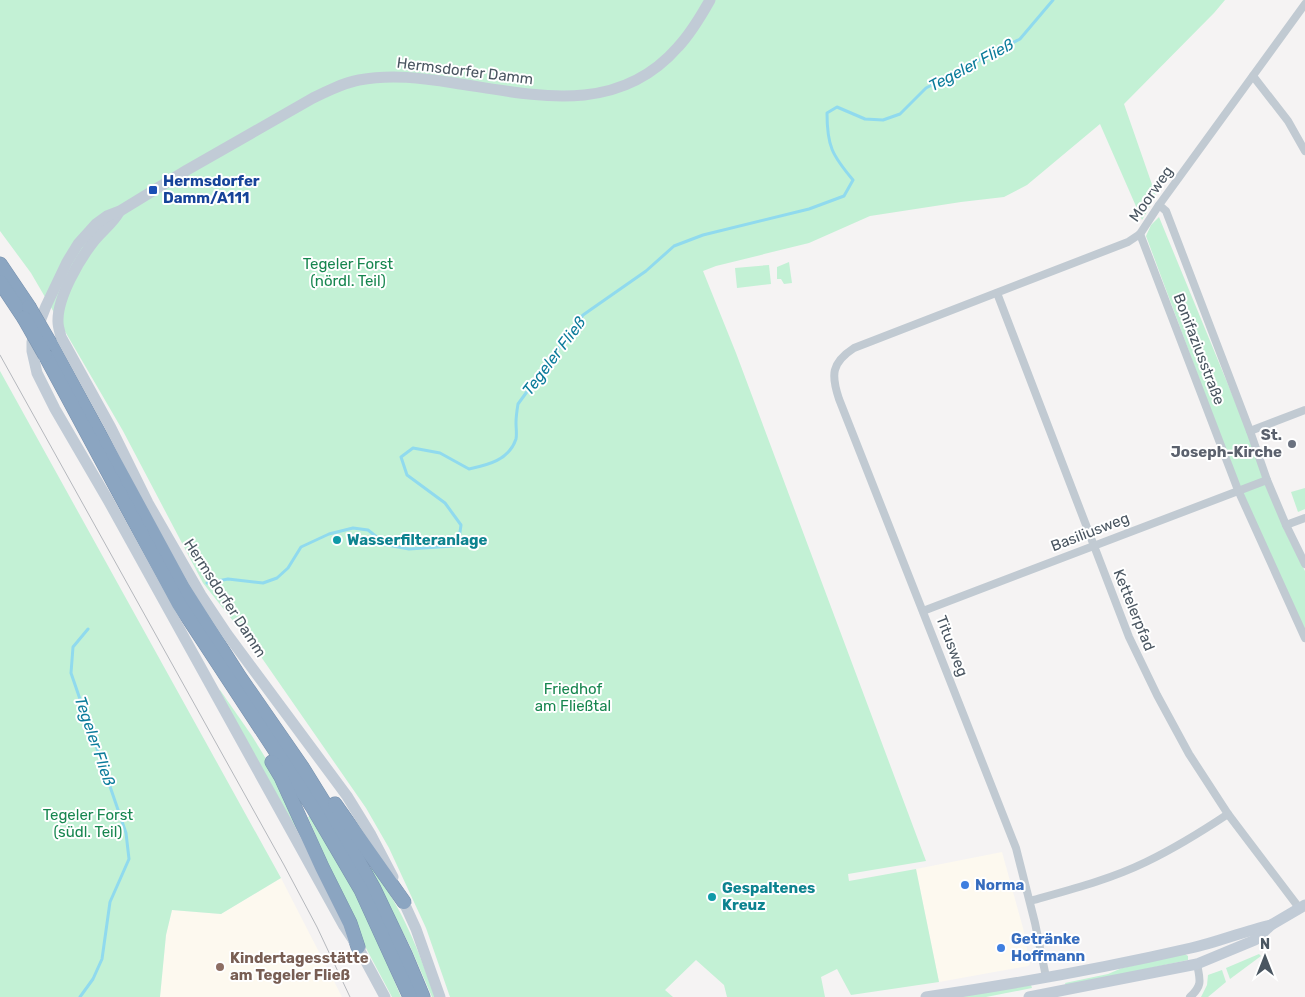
<svg xmlns="http://www.w3.org/2000/svg" width="1305" height="997" font-family="Rubik,sans-serif">
  <style>
    .commercial { fill: #fdf9ef }
    .green { fill: #c3f1d5 }
    .lines { fill: none; stroke-linecap: round; stroke-linejoin: round }
    .stream { stroke: #90daee; stroke-width: 3 }
    .highway-casing { stroke: #7690ad; stroke-width: 15 }
    .street { stroke: #c1cad2; stroke-width: 8 }
    .secondary { stroke: #c1cbd6; stroke-width: 11 }
    .highway { stroke: #8ba5c1; stroke-width: 14 }
    .tram { stroke: #b5b8bd; stroke-width: 1 }
    .highway-bridge-casing { stroke: #7690ad; stroke-width: 15; stroke-linecap: butt }
    .highway-bridge { stroke: #8ba5c1; stroke-width: 14 }
    .transit-dot { fill: #1a4fb4; stroke: #fff; stroke-width: 2 }
    .worship-dot { fill: #6b7280; stroke: #fff; stroke-width: 2 }
    .culture-dot { fill: #0f9aa8; stroke: #fff; stroke-width: 2 }
    .shop-dot { fill: #3f7fe0; stroke: #fff; stroke-width: 2 }
    .education-dot { fill: #8d6e63; stroke: #fff; stroke-width: 2 }
    .labels { text-anchor: middle; dominant-baseline: central; stroke-width: 4; stroke-linejoin: round; paint-order: stroke }
    .street-label { font-size: 15px; fill: #4a5661; stroke: #fff }
    .transit-label { font-size: 15px; font-weight: bold; fill: #164399; stroke: #fff; text-anchor: start }
    .park-label { font-size: 15px; fill: #17864f; stroke: #fff }
    .worship-label { font-size: 15px; font-weight: bold; fill: #5b616d; stroke: #fff; text-anchor: end }
    .culture-label { font-size: 15px; font-weight: bold; fill: #0d838f; stroke: #fff; text-anchor: start }
    .shop-label { font-size: 15px; font-weight: bold; fill: #366cbe; stroke: #fff; text-anchor: start }
    .education-label { font-size: 15px; font-weight: bold; fill: #785e54; stroke: #fff; text-anchor: start }
    .water-label { font-size: 16px; font-style: italic; fill: #0c7c9b; stroke: #fff }
  </style>
  <rect width="100%" height="100%" fill="#f5f3f3"/>
  <g class="commercial">
    <polygon points="1002,852 1023,928 1030,964 1028,966 939,982 916,869"/>
    <polygon points="281,878 342,997 160,997 166,935 172,910 221,914"/>
  </g>
  <g class="green">
    <polygon points="0,0 1225,0 1214,13 1124,104 1156,196 1142,220 1100,124 1027,185 1004,197 961,202 870,216 809,243 716,266 703,271 736,353 926,861 848,874 849,881 916,869 939,982 851,995 837,969 821,977 825,997 727,997 724,985 696,960 665,990 673,997 450,997 426,928 389,848 366,808 257,651 203,583 123,431 31,273 0,231"/>
    <polygon points="1159,217 1248,433 1284,529 1305,571 1305,631 1238,483 1146,236 1151,225"/>
    <polygon points="789,262 792,283 784,284 781,279 777,279 777,267"/>
    <polygon points="769,265 771,284 737,288 735,268"/>
    <polygon points="0,371 281,878 221,914 172,910 166,935 160,997 0,997"/>
    <polygon points="1305,488 1305,509 1298,512 1291,492"/>
    <polygon points="220,690 252,736 271,767 308,852 219,692"/>
    <polygon points="310,816 356,895 379,944 401,997 392,997 351,920 308,817"/>
    <path d="M372,868C404,911 417,947 435,997H432L410,946L370,869Z"/>
    <polygon points="1185,954 1188,956 1188,960 1066,986 1065,983 1108,974 1122,968"/>
    <polygon points="1259,954 1261,956 1230,979 1226,968"/>
    <polygon points="1222,970 1226,982 1208,997 1201,997 1207,985 1208,975"/>
    <polygon points="1031,985 1032,988 986,997 956,997"/>
  </g>
  <g class="lines">
    <g class="stream">
      <path d="M207,583L228,579L263,583L277,578L288,568L301,547L329,534L353,528L368,530L387,545L409,549L453,546L459,539L461,525L445,503L407,475L401,457L413,448L440,453L469,469C488,465 509,460 516,439C517,434 516,428 516,423C516,417 517,410 518,404L583,315L646,271L674,246L703,235L809,209L844,196L853,180C832,155 827,146 827,113L837,107L865,119L883,120L900,114L926,88L1020,39L1053,0"/>
      <polyline points="80,997 93,979 102,959 110,902 129,859 126,833 71,673 73,647 88,629"/>
    </g>
    <g class="highway-casing">
      <g id="highway">
        <polyline points="0,264 29,307"/>
        <polyline points="0,282 24,318"/>
        <polyline points="50,343 183,588 239,676 302,767 341,830 374,889 405,954 423,997"/>
        <polyline points="45,355 179,604 313,808 361,890 410,997"/>
        <polyline points="272,762 281,777 322,867 350,923 358,947"/>
        <polyline points="335,804 404,902"/>
      </g>
    </g>
    <g class="street">
      <polyline points="1253,76 1288,121 1305,151"/>
      <polyline points="1159,205 1166,211 1250,431 1267,480 1286,525 1305,564"/>
      <polyline points="1140,234 1238,490 1305,638"/>
      <polyline points="997,293 1129,637 1157,695 1189,754 1228,814 1300,909"/>
      <polyline points="1250,431 1305,410"/>
      <polyline points="1286,525 1305,518"/>
      <polyline points="923,611 1267,480"/>
      <path d="M1030,901C1069,890 1109,880 1146,862C1175,848 1201,832 1228,814"/>
      <path d="M1046,977L1035,923L1016,848L839,399C831,375 831,363 854,348L1128,242L1140,234L1159,205L1305,4"/>
      <path d="M1190,997C1203,985 1200,980 1197,964"/>
    </g>
    <g class="secondary">
      <path d="M119,212C113,223 102,231 94,241C79,260 57,298 58,322C58,327 60,332 61,337L111,428L148,503L201,595L227,634L347,796L371,835L393,877"/>
      <polyline points="400,894 416,929 440,997"/>
      <path d="M385,997L358,947L344,926L108,500L55,409L37,373L32,351V342L46,306L67,262L78,244L96,224L107,216L120,211L187,170L313,98C327,91 343,83 359,80C391,74 422,78 454,83C534,95 617,117 678,47C691,33 701,16 710,0"/>
      <path d="M926,997C1015,984 1104,968 1191,948C1218,942 1244,931 1271,925"/>
      <polyline points="1029,997 1197,964 1255,940 1271,925 1305,905"/>
    </g>
    <use href="#highway" class="highway"/>
    <polyline class="tram" points="0,355 284,865 317,927 350,997"/>
    <g class="highway-bridge-casing">
      <g id="highway-bridge">
        <polyline points="29,307 50,343"/>
        <polyline points="24,318 45,355"/>
      </g>
    </g>
    <use href="#highway-bridge" class="highway-bridge"/>
  </g>
  <rect class="transit-dot" x="148" y="185" width="10" height="10" rx="2.5"/>
  <circle class="worship-dot" cx="1292" cy="444" r="5"/>
  <g class="culture-dot">
    <circle cx="337" cy="540" r="5"/>
    <circle cx="712" cy="897" r="5"/>
  </g>
  <g class="shop-dot">
    <circle cx="965" cy="885" r="5"/>
    <circle cx="1001" cy="948" r="5"/>
  </g>
  <circle class="education-dot" cx="220" cy="967" r="5"/>
  <g class="labels">
    <g class="street-label">
      <text transform="translate(465 71) rotate(7)">Hermsdorfer Damm</text>
      <text transform="translate(1151 194) rotate(-55)">Moorweg</text>
      <text transform="translate(1199 349) rotate(69)">Bonifaziusstraße</text>
      <text transform="translate(1090 532) rotate(-21)">Basiliusweg</text>
      <text transform="translate(225 598) rotate(57)">Hermsdorfer Damm</text>
      <text transform="translate(1134 610) rotate(68)">Kettelerpfad</text>
      <text transform="translate(952 646) rotate(69)">Titusweg</text>
    </g>
    <g class="transit-label">
      <text x="163" y="181">Hermsdorfer<tspan x="163" dy="17">Damm/A111</tspan></text>
    </g>
    <g class="park-label">
      <text x="348" y="264">Tegeler Forst<tspan x="348" dy="17">(nördl. Teil)</tspan></text>
      <text x="573" y="689">Friedhof<tspan x="573" dy="17">am Fließtal</tspan></text>
      <text x="88" y="815">Tegeler Forst<tspan x="88" dy="17">(südl. Teil)</tspan></text>
    </g>
    <g class="worship-label">
      <text x="1282" y="435">St.<tspan x="1282" dy="17">Joseph-Kirche</tspan></text>
    </g>
    <g class="culture-label">
      <text x="347" y="540">Wasserfilteranlage</text>
      <text x="722" y="888">Gespaltenes<tspan x="722" dy="17">Kreuz</tspan></text>
    </g>
    <g class="shop-label">
      <text x="975" y="885">Norma</text>
      <text x="1011" y="939">Getränke<tspan x="1011" dy="17">Hoffmann</tspan></text>
    </g>
    <g class="education-label">
      <text x="230" y="958">Kindertagesstätte<tspan x="230" dy="17">am Tegeler Fließ</tspan></text>
    </g>
    <g class="water-label">
      <text transform="translate(971 65) rotate(-28)">Tegeler Fließ</text>
      <text transform="translate(554 356) rotate(-53)">Tegeler Fließ</text>
      <text transform="translate(95 741) rotate(71)">Tegeler Fließ</text>
    </g>
  </g>
  <g transform="translate(1265 957)" stroke="#ffffff" stroke-width="4" paint-order="stroke">
  <path d="M0-4L9 19L0 12L-9 19Z" fill="#4a5661"/>
  <text y="-8" font-size="14" font-weight="bold" text-anchor="middle" fill="#4a5661">N</text>
  </g>
</svg>
